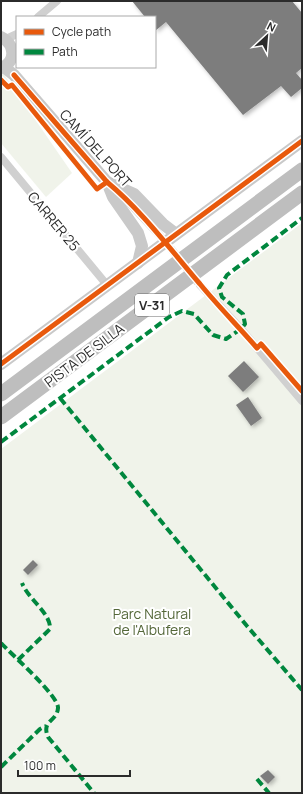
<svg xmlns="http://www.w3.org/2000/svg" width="303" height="794" font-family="Manrope,sans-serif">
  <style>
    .green { fill: #f0f3ea }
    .building { fill: #7d7d7d; filter: url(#shadow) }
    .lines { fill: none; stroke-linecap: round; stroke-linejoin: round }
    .street-tunnel { stroke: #d5d5d5; stroke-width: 8; stroke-dasharray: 8 4; stroke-linecap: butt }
    .street { stroke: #d0d0d0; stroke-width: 8 }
    .secondary { stroke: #c9c9c9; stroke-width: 12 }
    .highway { stroke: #bebebe; stroke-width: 15 }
    .quiet { stroke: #00873e; stroke-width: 4; stroke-dasharray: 8 4; stroke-linecap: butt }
    .cycleway-casing { stroke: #fff; stroke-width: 8 }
    .cycleway { stroke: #e8590c; stroke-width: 5 }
    .labels { text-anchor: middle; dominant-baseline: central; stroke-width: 4; stroke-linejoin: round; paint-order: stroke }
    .shield { fill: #fff; stroke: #6b6b6b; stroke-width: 1 }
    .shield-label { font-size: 13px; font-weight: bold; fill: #2b2b2b }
    .street-label { font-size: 14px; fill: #2b2b2b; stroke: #fff }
    .park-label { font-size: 14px; fill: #546739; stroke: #fff }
  </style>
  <defs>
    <filter id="shadow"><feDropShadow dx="2" dy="2" stdDeviation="2" flood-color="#0004"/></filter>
  </defs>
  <rect width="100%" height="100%" fill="#fff"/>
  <g class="green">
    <polygon points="1,70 72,173 46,197 1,143"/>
    <polygon points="302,223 302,793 1,793 1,449"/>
  </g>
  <g class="building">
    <polygon points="132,1 292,1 302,13 302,68 296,73 302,80 302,88 291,97 281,86 243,115 166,22 155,31 155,17 145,17"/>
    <polygon points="244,361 259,377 243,392 228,376"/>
    <polygon points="248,397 262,418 251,426 236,405"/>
    <polygon points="33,560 38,565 28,575 23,570"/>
    <polygon points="268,770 275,777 268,784 260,776"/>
  </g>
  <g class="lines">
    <polyline class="street-tunnel" points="163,239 200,285"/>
    <g class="street">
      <polyline points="38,17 57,1"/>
      <polyline points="6,39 17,34"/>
      <polyline points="1,157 107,285"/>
      <polyline points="115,189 122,195 161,237"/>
      <polyline points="200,285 241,329 302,401"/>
    </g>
    <g class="secondary">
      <path d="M1,37C15,44 17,62 1,68"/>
      <polyline points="4,67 14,75 107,182 113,197 138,233 142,246 138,263"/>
      <polyline points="107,182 134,194 163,224 176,234"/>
      <polyline points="1,364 302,141"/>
    </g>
    <g class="highway">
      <polyline points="1,394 302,170"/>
      <polyline points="1,417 302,193"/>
    </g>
    <g class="quiet">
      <polyline points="60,398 247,626 302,690"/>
      <polyline points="1,442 169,317 182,311 194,314 213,335 226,339 241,329 245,324 243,314 222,297 219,288 227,275 302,218"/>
      <path d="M1,643C11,654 59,696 58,708C57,722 41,720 48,737L94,793"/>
      <path d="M18,660L50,629C51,613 28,599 22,583"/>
      <polyline points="1,767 40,729 46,726"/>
      <polyline points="257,779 269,793"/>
    </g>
    <g class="cycleway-casing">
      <g id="cycleway">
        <path d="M14,75L107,182C142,211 170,249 200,284C218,306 238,326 257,348L261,344L302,391"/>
        <polyline points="1,80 8,87 12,85 97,189 107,182"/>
        <polyline points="1,364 302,141"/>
      </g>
    </g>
    <use href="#cycleway" class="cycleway"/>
  </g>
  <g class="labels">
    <rect class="shield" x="135" y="294" width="34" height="22" rx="3"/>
    <g class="shield-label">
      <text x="152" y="305">V-31</text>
    </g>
    <g class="street-label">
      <text transform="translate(96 148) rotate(48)">CAMÍ DEL PORT</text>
      <text transform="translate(54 221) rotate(50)">CARRER 25</text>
      <text transform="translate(84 355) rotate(-37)">PISTA DE SILLA</text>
    </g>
    <g class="park-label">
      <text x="152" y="613">Parc Natural<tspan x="152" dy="16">de l'Albufera</tspan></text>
    </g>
  </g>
  <rect width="303" height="794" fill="none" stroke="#2b2b2b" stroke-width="4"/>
  <rect x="16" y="16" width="140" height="52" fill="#ffffff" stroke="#aaaaaa"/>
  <rect x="24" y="29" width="20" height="6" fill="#e8590c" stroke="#aaaaaa"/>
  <text x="52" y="36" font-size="12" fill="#2b2b2b">Cycle path</text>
  <rect x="24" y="49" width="20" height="6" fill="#00873e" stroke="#aaaaaa"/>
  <text x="52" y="56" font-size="12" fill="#2b2b2b">Path</text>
  <g transform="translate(267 36) rotate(26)" stroke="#ffffff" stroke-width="3" paint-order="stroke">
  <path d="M0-3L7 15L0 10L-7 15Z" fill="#2b2b2b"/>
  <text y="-6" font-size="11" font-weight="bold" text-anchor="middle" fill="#2b2b2b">N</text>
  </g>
  <path d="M18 770v6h112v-6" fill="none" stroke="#2b2b2b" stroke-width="2"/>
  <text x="24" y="770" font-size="12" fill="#2b2b2b" stroke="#ffffff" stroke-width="3" paint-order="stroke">100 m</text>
</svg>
